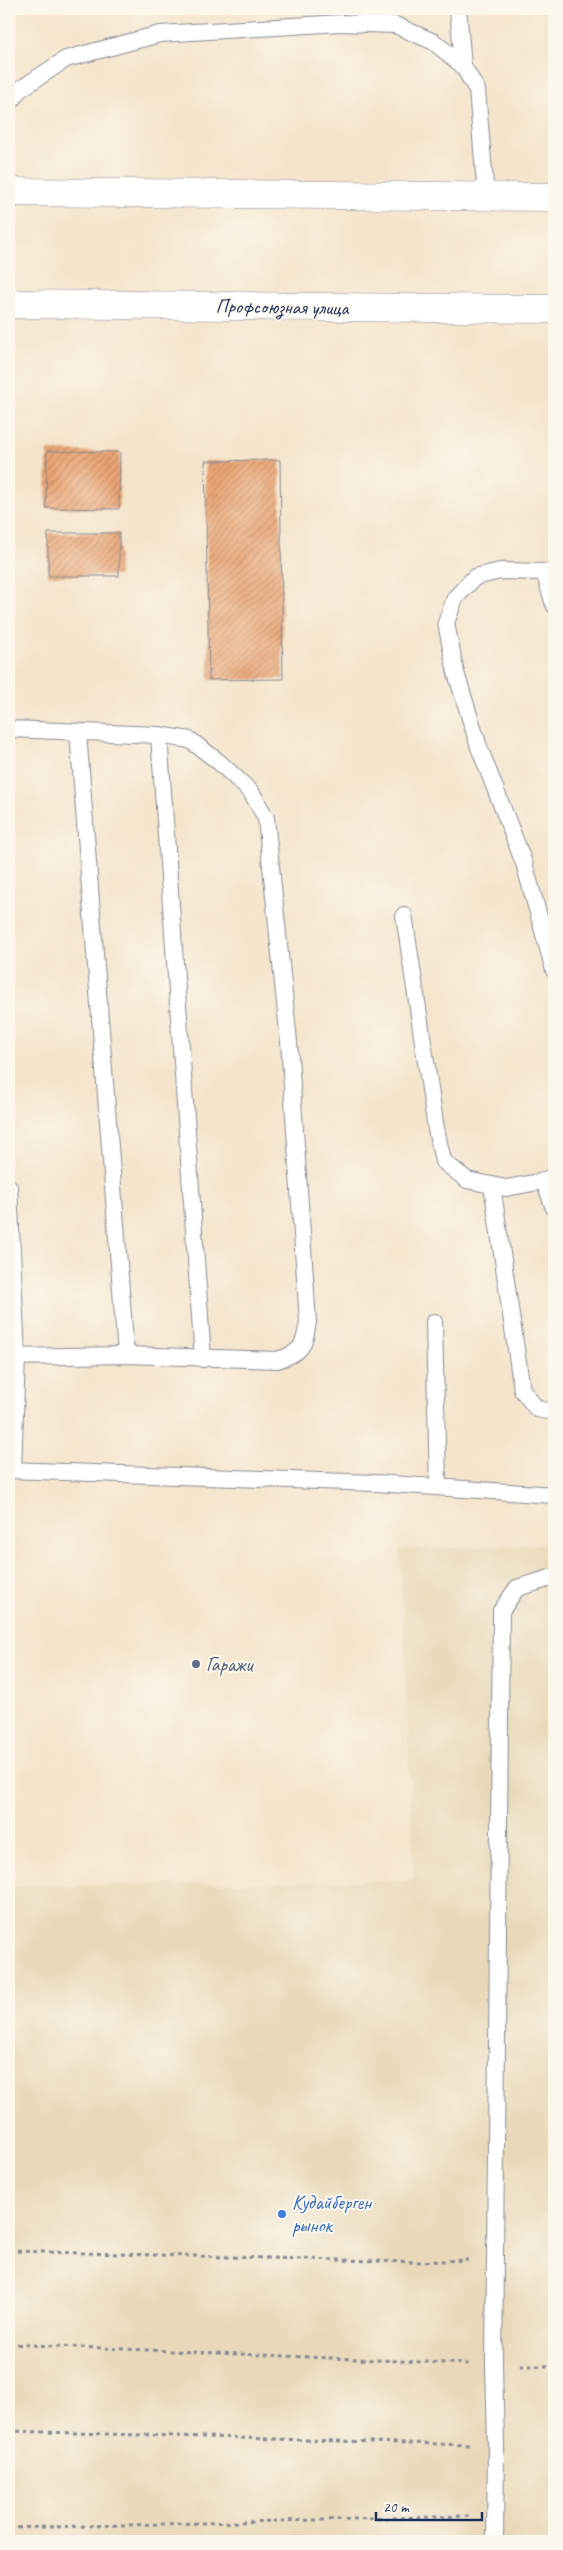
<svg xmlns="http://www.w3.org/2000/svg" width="563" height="2550" font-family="Caveat,sans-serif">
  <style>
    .built { fill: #e9d9ba }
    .building { fill: url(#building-hatch) }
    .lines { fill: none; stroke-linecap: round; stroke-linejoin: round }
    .service-casing { stroke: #888a94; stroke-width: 18 }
    .tertiary-casing { stroke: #888a94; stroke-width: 29 }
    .path { stroke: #888a94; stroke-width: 3; stroke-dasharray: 4 4; stroke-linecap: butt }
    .service { stroke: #fff; stroke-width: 16 }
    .tertiary { stroke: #fff; stroke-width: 28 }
    .service-dot { fill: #5c6f8a; stroke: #fbf7ec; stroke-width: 2 }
    .shop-dot { fill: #3f7fe0; stroke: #fbf7ec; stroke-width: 2 }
    .labels { text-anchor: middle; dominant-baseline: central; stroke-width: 4; stroke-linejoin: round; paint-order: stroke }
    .street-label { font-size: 20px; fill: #1b2f5e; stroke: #fbf7ec }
    .service-label { font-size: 20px; fill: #4e5e75; stroke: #fbf7ec; text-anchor: start }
    .shop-label { font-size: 20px; fill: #366cbe; stroke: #fbf7ec; text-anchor: start }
  </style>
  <defs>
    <pattern id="building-hatch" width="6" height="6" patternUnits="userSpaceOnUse" patternTransform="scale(1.25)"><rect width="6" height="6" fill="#eba674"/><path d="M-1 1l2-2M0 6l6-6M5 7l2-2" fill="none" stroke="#be8862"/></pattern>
  </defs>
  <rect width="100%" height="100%" fill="#fbf7ec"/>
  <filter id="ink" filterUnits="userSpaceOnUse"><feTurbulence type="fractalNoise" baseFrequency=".02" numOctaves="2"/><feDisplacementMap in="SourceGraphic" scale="10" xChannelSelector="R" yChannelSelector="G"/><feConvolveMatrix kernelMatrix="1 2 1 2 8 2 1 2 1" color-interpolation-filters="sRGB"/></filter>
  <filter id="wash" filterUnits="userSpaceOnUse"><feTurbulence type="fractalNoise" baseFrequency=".0096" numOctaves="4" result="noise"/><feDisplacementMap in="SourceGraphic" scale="20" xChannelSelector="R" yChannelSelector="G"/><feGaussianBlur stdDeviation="1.12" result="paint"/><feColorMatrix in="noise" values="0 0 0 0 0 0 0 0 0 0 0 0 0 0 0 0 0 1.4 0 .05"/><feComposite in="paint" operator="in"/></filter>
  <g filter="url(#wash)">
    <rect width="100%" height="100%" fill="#f4e4cb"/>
    <polygon class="built" points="554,1544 554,2541 9,2541 9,1887 414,1880 400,1550"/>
    <g id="blocks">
      <g class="building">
        <polygon points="47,451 120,452 119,509 46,508"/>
        <polygon points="280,460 283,679 209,680 205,461"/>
        <rect x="48" y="533" width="71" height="43"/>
      </g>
    </g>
  </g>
  <g filter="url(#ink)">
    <use href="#blocks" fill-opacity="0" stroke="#888a94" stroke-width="1"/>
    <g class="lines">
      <g class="service-casing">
        <g id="service">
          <polyline points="458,9 463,66"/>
          <polyline points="9,104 19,90 66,59 160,34 341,23 395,25 434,42 463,66 477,90 486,196"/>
          <polyline points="544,572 554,605"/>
          <polyline points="554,576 544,572 500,571 475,577 455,598 446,623 456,673 479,747 524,863 554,970"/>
          <path d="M9,729L159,735L190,740L219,762L251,792L266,818L289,1042L308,1322C304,1346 302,1353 277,1360L126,1355L9,1357"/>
          <polyline points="78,732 126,1355"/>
          <polyline points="159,735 203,1359"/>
          <polyline points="404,915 436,1129 443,1161 467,1180 506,1188 544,1181 554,1176"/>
          <polyline points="544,1181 554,1208"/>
          <polyline points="492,1185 522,1390 537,1409 554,1412"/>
          <polyline points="9,1187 17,1357 13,1470"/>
          <polyline points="434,1322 438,1486"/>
          <polyline points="9,1470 376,1483 554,1495"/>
          <polyline points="495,2541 496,2445 494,2365 501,1611 517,1588 554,1577"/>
        </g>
      </g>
      <g class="tertiary-casing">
        <g id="tertiary">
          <polyline points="9,192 554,197"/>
          <polyline points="9,304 554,309"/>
        </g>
      </g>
      <g class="path">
        <polyline points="9,2251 415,2262 468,2260"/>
        <polyline points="9,2344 469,2364"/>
        <polyline points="520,2366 554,2366"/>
        <polyline points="9,2431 471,2445"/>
        <polyline points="9,2528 470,2516"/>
      </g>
      <use href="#service" class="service"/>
      <use href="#tertiary" class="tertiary"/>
    </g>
  </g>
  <circle class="service-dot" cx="196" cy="1664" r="5"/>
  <circle class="shop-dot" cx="282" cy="2214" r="5"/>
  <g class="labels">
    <g class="street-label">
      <text transform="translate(282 307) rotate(1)">Профсоюзная улица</text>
    </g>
    <g class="service-label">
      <text x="206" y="1664">Гаражи</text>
    </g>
    <g class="shop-label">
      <text x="292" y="2202">Кудайберген<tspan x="292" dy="23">рынок</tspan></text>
    </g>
  </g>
  <rect width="563" height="2550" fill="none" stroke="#fbf7ec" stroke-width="30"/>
  <path d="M376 2512v8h106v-8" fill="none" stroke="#1b2f5e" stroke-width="2.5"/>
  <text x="383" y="2512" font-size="15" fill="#1b2f5e" stroke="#fbf7ec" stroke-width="4" paint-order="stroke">20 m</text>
</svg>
